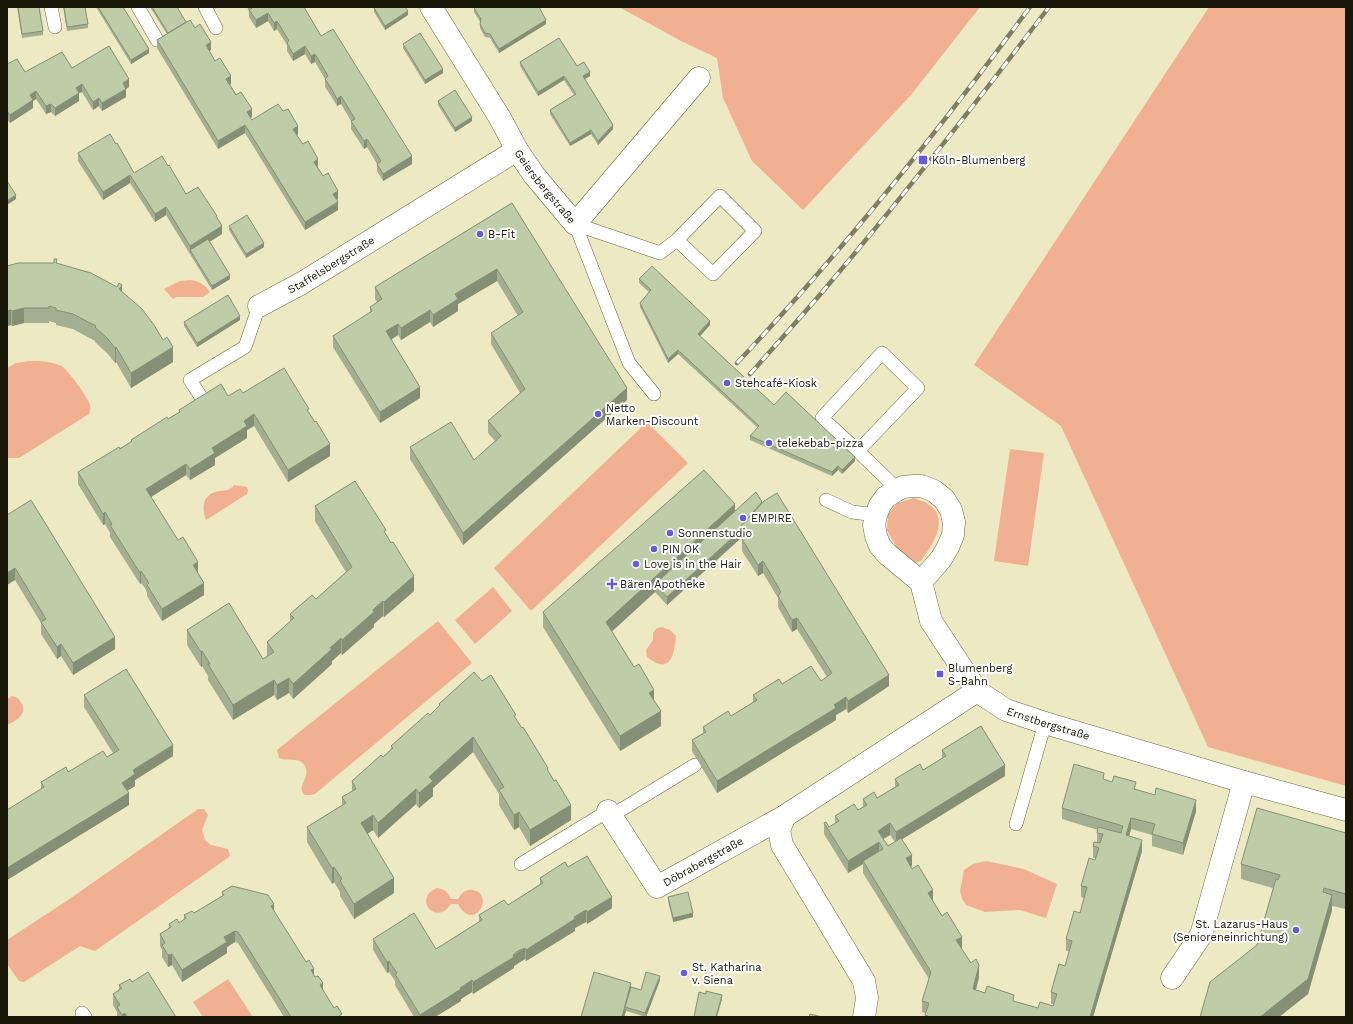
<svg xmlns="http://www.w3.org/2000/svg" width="1353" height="1024" font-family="'Work Sans',sans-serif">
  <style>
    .green { fill: #f2b093 }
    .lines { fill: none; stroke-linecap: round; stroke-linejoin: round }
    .lane-casing { stroke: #696644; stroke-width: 14 }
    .street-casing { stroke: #696644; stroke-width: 23 }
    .lane { stroke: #fff; stroke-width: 13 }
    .street { stroke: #fff; stroke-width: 22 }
    .rail-casing { stroke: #7f7d63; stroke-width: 4.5 }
    .rail { stroke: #fff; stroke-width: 3; stroke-dasharray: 9; stroke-linecap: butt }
    .wall { fill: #a3af90; fill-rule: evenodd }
    .shaded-wall { fill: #858f76 }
    .building { fill: #becca8; stroke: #858f76 }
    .poi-dot { fill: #695bd4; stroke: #fff; stroke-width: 1.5 }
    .labels { text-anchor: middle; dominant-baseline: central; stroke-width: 4; stroke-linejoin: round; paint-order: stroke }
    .poi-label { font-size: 11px; fill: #181709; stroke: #fff; text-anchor: start }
    .street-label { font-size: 11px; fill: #181709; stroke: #fff }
  </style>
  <rect width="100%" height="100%" fill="#ece9c3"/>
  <g class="green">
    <polygon points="619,7 980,7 911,95 803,210 752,161 723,98 717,58 681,41"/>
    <polygon points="1209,7 1346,7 1346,786 1208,747 1061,426 974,365"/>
    <path d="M190,280C200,281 204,284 210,292L203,297H176L173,299L164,289L180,281Z"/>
    <path d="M29,361C40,361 53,361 63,367C69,372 88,397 90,405C91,408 90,411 89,414L19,458H7V368L16,363Z"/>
    <polygon points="647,422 688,463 531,611 494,568"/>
    <polygon points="1010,449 1044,453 1028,566 994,561"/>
    <path d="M234,485L247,487L248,491L247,494L206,520C201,507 203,493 220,491C227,490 229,491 234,485Z"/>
    <path d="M914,498C918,500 924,501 928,504C951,518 932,546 921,561L914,563L898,550L887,530L888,514L897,503Z"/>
    <polygon points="493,587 512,611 475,644 455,620"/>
    <path d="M438,621L472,663L315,794L311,795H305C295,787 311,778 305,766C299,756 287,762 279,758L277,750Z"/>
    <path d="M662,627L670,630L676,636C674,657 670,675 647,657L646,650L653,640V633L657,628Z"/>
    <path d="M12,696C17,697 19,699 22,704C27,714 16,721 7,725V699Z"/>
    <polygon points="198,809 204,809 208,815 202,830 205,840 211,845 228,849 230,855 229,857 95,951 80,946 24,982 19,981 7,964 7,940 68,900"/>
    <polygon points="986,861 1024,869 1057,884 1046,918 1020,910 985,912 966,905 962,899 960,891 964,870 973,864"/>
    <path d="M437,888C445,889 448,892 451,899H458C462,893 465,889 473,890C496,894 474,934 458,904H451C436,927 412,898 437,888Z"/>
    <polygon points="228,979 253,1017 203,1017 193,1002"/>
  </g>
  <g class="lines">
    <g class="lane-casing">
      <g id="lane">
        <polyline points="51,7 55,27"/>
        <polyline points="138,7 157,40"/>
        <polyline points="205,7 216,28"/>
        <polygon points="720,196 755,231 713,274 677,240"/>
        <polyline points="575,224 629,363 654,394"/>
        <polyline points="575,224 660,253 677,240"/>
        <polyline points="205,403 190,380 245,347 259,306"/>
        <polyline points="858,451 822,418 882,353 918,388 858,451 893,485 895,491"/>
        <polyline points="826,500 852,512 876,515"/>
        <polyline points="611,816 695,765"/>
        <polyline points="1016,824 1045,723"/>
        <polyline points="521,864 608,811"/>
        <polyline points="82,1013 85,1017"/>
      </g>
    </g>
    <g class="street-casing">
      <g id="street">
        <path id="s1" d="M431,7L500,118L517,150L534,175L575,224L699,78"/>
        <path id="s2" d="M259,306L302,283L517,150"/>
        <path id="s3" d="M921,582L941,559L948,547L953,535L954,522L951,510L944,499L934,491L922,486H913L903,487L895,491L886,497L880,505L876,515L874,525L876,536L880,546L887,554L921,582L931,621L977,691L1006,710L1045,723L1244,782L1346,810"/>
        <path id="s4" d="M608,811L657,887L785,816"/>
        <polyline points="1172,978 1201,935 1244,782"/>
        <polyline points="864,1017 867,998 864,981 782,845 779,830 785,816 977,691"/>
      </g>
    </g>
    <use href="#lane" class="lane"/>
    <use href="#street" class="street"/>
    <g class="rail-casing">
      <g id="rail">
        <path d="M737,363C843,251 939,130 1030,7"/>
        <path d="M750,374C775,346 800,318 824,290C902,198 976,103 1049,7"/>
      </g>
    </g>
    <use href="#rail" class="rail"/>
  </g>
  <g class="wall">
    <polygon points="17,7 39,7 43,31 43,35 22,38"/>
    <polygon points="63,7 85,7 88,24 88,28 67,31"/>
    <polygon points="96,7 123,7 149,53 131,64"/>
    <polygon points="150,7 177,7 186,22 211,50 209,51 231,84 230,85 252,117 250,118 252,120 298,134 297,135 298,137 318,166 317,167 323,176 338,199 337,200 338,210 305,230 245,133 218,149 157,48 157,40 167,34"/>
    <polygon points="247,7 304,7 321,36 412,164 383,181 377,171 377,164 367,147 364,149 351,129 351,121 341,104 337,106 331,96 325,87 325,79 315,62 311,64 305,54 293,61 287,51 287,45 277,29 274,31 268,21 256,28 249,17 249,11"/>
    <polygon points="374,8 408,15 385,30 374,12"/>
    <polygon points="474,8 546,24 499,53 490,38 485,37 480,28 480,22 474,12"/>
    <polygon points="403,44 443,73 425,84 403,48"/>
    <polygon points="520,62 577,66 590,76 585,79 613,129 598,145 591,134 570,146 550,114 550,110 574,95 564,80 538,96 520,66"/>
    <polygon points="7,64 25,72 72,68 129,87 126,89 126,97 102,111 99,106 93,110 82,92 79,93 79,101 55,116 51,112 46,114 36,99 33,101 33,108 10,123 7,119"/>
    <polygon points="438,101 472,121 455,132 438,105"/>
    <polygon points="78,153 134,173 186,194 217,218 222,234 209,242 230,279 212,290 166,215 155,222 130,183 103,200 78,161"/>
    <polygon points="512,203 627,400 463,545 410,459 410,447 474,460 495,441 488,433 488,421 520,393 491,344 491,333 518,316 497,281 458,304 458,311 433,327 430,322 401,340 398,335 391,340 420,398 380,423 333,347 333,336 370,313 370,307 377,302 375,299 375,287"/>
    <polygon points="229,226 264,247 246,258 229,230"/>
    <polygon points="57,264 122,291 173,362 131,388 116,362 115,363 108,354 95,342 95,341 73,329 56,325 56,323 49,321 49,323 24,323 12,326 11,325 7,326 7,266"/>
    <polygon points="639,279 710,325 700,336 774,405 855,461 842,474 838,470 832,476 750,440 750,436 758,428 678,354 668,363 640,307 640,303 649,292 639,283"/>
    <polygon points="240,320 197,347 184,326 184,322"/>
    <polygon points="243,393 309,412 330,456 288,482 254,426 247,430 247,438 215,458 215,465 190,480 186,475 151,497 198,574 204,595 162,621 147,596 147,593 145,588 141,583 140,584 110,537 110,533 105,524 103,525 78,484 78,472 131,442 131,440 168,419 179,412 179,410 228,396"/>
    <polygon points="762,502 889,686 848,713 846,709 836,715 836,720 717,793 692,751 692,740 703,733 703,727 731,716 753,702 753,695 782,684 821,681 827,677 797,629 792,632 778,607 778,598 763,573 758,576 742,551 742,540 741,538 667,605 655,592 612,631 654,701 661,726 620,751 543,627 543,612 735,512"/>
    <polygon points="315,506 386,534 414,591 384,617 383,616 377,621 374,624 374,627 342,655 341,653 332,661 332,664 293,699 289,693 277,700 274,695 233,720 208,680 208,676 202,666 201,667 187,645 187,630 263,659 267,656 267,642 290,622 290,614 316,599 346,572 315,521"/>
    <polygon points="7,515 115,649 73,675 61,656 57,659 41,634 41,623 15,580"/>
    <polygon points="84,695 173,756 135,780 135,786 127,791 129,805 7,880 7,810 41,789 41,782 107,757 113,753 84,707"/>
    <polygon points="439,704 516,719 548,772 571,820 530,846 519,827 514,830 499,805 499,794 473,752 433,788 433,796 419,808 416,804 378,838 373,830 367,834 394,893 354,919 340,896 340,892 334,882 332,884 307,842 307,827 342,805 342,797 352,791 352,781 383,757 391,749 391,746 430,715 439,706"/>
    <path d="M942,750L1005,776L902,839L911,867L979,977L976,990L1038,1008L1053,1006L1054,1004H1051V992L1065,966L1069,951H1066V939L1080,913L1084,898L1081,897V886L1096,858H1093V846L1097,842V833L1098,830L1062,819V808L1104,780L1136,789L1196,811L1183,855L1152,846V835L1131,829L1129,836L1142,851L1093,1017H925V1013L922,1012V1001L929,979L863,873V864L848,873L824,834V823L829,827L835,824V816L858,810L863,807V799L877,798L895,787V779L923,770L942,758ZM890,835L895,842L888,846L883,839Z"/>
    <polygon points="1346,833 1346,909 1332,906 1332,910 1308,994 1279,1017 1200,1017 1257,945 1273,888 1241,879 1241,864"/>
    <polygon points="568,867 612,908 587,924 586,922 575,928 575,931 526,961 525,959 518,963 514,966 514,968 473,994 472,992 461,999 461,1001 435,1017 414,1017 395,985 395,981 389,972 387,973 373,950 373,939 436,949 479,922 479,915 508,905 540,884 540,878"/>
    <polygon points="222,892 274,912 334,1008 342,1017 284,1017 238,943 235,942 227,947 227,953 182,982 172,965 168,967 162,957 162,950 160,946 160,934 169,928 169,924 179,923 184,919 184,915 194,913 222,896"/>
    <polygon points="668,897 693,917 673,922 668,901"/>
    <polygon points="660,980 646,1017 626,1011 624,1017 581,1017 631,987 641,990"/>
    <polygon points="132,982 176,1017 117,1017 117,1012 113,1005 113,994 119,990 119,985"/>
  </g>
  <g class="shaded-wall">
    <polygon points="408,11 408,15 385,30 385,26"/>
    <polygon points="268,13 268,21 256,28 256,20"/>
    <polygon points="546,20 546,24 499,53 499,49"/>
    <polygon points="277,21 277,29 274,31 274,23"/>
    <polygon points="211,42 211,50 206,53 206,45"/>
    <polygon points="305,46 305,54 293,61 293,54"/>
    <polygon points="149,49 149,53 131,64 131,60"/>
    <polygon points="315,54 315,62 311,64 311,56"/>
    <polygon points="443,69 443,73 425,84 425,80"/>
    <polygon points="590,72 590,76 583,80 583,76"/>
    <polygon points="231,76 231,84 226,87 226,79"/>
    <polygon points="564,76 564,80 538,96 538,92"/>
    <polygon points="129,79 129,87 126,89 126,97 102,111 102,103 123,83"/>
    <polygon points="82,84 82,92 79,93 79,101 55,116 55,108 76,88"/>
    <polygon points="36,91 36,99 33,101 33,108 10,123 10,115 30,95"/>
    <polygon points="341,96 341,104 337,106 337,99"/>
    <polygon points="99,98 99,106 93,110 93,102"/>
    <polygon points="51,104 51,112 46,114 46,106"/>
    <polygon points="252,109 252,117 247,120 247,112"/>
    <polygon points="472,117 472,121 455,132 455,128"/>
    <polygon points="245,125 245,133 218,149 218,141"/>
    <polygon points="613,125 613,129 598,145 598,141"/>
    <polygon points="298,126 298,134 293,137 293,129"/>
    <polygon points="591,130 591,134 570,146 570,143"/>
    <polygon points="367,139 367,147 364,149 364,141"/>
    <polygon points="412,156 412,164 383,181 383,174"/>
    <polygon points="318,159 318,166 314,170 314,162"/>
    <polygon points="130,175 130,183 103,200 103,192"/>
    <polygon points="338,191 338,199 333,202 333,194"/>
    <polygon points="16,195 16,199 7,205 7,201"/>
    <polygon points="338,202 338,210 305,230 305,222"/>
    <polygon points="166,207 166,215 155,222 155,214"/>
    <polygon points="222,226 222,234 192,253 190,251 190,246"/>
    <polygon points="264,243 264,247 246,258 246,254"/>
    <polygon points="497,269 497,281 458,304 458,311 433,327 433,315 455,294"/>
    <polygon points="230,275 230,279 212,290 212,286"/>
    <polygon points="122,285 122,300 119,289"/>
    <polygon points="24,308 24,323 12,326 12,311"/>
    <polygon points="11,310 11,325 7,326 7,311"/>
    <polygon points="430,310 430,322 401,340 401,328"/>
    <polygon points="240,316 240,320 197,347 197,343"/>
    <polygon points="710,321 710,325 698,338 698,334"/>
    <polygon points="398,324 398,335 386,343 386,331"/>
    <polygon points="116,347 116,362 115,363 115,348"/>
    <polygon points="173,347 173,362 131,388 131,373"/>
    <polygon points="678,350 678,354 668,363 668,359"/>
    <polygon points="420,387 420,398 380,423 380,412"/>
    <polygon points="627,388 627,400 463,545 463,533"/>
    <polygon points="254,414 254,426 247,430 247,438 215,458 215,465 190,480 190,469 212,448 244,421"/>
    <polygon points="330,444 330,456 288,482 288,470"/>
    <polygon points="855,457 855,461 842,474 842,470"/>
    <polygon points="186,464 186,475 146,500 146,489"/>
    <polygon points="838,466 838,470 832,476 832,472"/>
    <polygon points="735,504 735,519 655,584 655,592 606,637 606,622"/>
    <polygon points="105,512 105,524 103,525 103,514"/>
    <polygon points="741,530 741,538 667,605 667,597"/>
    <polygon points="763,561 763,573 758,576 758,565"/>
    <polygon points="198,562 198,574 193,565"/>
    <polygon points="15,568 15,580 7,585 7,573"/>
    <polygon points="141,571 141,583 140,584 140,573"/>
    <polygon points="414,576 414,591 384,617 384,602"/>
    <polygon points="204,583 204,595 162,621 162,609"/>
    <polygon points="383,601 383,616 374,624 374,627 342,655 342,640"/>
    <polygon points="797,618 797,629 792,632 792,620"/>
    <polygon points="115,637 115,649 73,675 73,663"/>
    <polygon points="341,638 341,653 332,661 332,664 293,699 293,684 330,648"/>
    <polygon points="61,644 61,656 57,659 57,647"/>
    <polygon points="202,651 202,666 201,667 201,652"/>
    <polygon points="889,675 889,686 848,713 848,701"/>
    <polygon points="289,678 289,693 277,700 277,685"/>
    <polygon points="274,680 274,695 233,720 233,705"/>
    <polygon points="654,690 654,705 649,693"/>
    <polygon points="846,697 846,709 836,715 836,720 717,793 717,781"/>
    <polygon points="661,711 661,726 620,751 620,736"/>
    <polygon points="473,737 473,752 433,788 433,796 419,808 419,793 429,777"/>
    <polygon points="173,745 173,756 135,780 135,786 122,794 122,783 133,770"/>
    <polygon points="1005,765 1005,776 896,843 896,832"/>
    <polygon points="416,789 416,804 378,838 378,823"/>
    <polygon points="129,793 129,805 7,880 7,868"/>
    <polygon points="1196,800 1196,811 1183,855 1183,843"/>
    <polygon points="571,805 571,820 530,846 530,830"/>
    <polygon points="519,812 519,827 514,830 514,815"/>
    <polygon points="373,815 373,830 361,838 361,823"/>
    <polygon points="1131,818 1131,829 1126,847 1126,835"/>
    <polygon points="890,823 890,835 878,842 878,831"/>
    <polygon points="1142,840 1142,851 1093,1017 1090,1017"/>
    <polygon points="879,842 879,854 863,861 863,864 848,873 848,861"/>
    <polygon points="912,855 912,866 906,870 906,858"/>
    <polygon points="334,867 334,882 332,884 332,868"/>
    <polygon points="394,878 394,893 354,919 354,904"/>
    <polygon points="933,890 933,901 928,905 928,893"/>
    <polygon points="1332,895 1332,910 1308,994 1279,1017 1260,1017"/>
    <polygon points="612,897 612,908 587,924 587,912"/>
    <polygon points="274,904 274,916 271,906"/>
    <polygon points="586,910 586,922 575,928 575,931 526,961 526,950"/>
    <polygon points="693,913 693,917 673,922 673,918"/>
    <polygon points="235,931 235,942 227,947 227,953 182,982 182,970 224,937"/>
    <polygon points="962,937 962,949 956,952 956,940"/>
    <polygon points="525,948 525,959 514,966 514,968 473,994 473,982"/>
    <polygon points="172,954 172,965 168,967 168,955"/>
    <polygon points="389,961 389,972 387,973 387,962"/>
    <polygon points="979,965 979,977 973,1001 973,989"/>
    <polygon points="314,969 314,980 311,970"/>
    <polygon points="660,976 660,980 646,1017 645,1013"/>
    <polygon points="472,980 472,992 461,999 461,1001 435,1017 420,1017 420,1015"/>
    <polygon points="323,983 323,995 320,985"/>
    <polygon points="631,983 631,991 625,1007 626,1011 624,1017 622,1017"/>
    <polygon points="722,995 722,999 717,1017 716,1017"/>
    <polygon points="125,1013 125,1017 122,1017 122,1015"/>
  </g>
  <g class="building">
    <polygon points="18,7 39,7 43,31 22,34"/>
    <polygon points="64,7 85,7 88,24 67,27"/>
    <polygon points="98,7 123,7 149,49 131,60"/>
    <polygon points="152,7 177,7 186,22 168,33"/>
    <polygon points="252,7 304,7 321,36 333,29 412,156 383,174 377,164 381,161 367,139 364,141 351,121 355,119 341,96 337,99 331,88 325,79 328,76 315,54 311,56 305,46 293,54 287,43 289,41 277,21 274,23 268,13 256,20 249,10 252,8"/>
    <polygon points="375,7 405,7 408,11 385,26 374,8"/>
    <polygon points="475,7 539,7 546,20 499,49 490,34 485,33 480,24 481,19 474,8"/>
    <polygon points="190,20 195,28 200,24 211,42 206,45 215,61 220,58 231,76 226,79 236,95 241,92 252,109 247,112 252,120 278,104 283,111 288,109 298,126 293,129 298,137 303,144 308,141 318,159 314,162 323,176 328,173 338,191 333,194 338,202 305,222 245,125 218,141 157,40"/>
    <polygon points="420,33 443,69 425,80 403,44"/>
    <polygon points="559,38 577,66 584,62 590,72 583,76 613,125 598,141 591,130 570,143 550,110 576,94 564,76 538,92 520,62"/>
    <polygon points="109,46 129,79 123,83 126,89 102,103 99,98 93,102 82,84 76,88 79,93 55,108 51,104 46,106 36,91 30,95 33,100 10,115 7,111 7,64 17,59 25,72 62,52 72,68"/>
    <polygon points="455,90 472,117 455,128 438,101"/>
    <polygon points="110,134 116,144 117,143 134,173 162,156 168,166 169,165 186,194 198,187 217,216 216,216 222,226 190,246 166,207 155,214 130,175 103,192 78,153"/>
    <polygon points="7,181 16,195 7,201"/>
    <polygon points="512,203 627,388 463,533 410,447 451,422 474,460 501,436 488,421 525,389 491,333 523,312 497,269 455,294 458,299 433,315 430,310 401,328 398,324 386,331 420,387 380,412 333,336 372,311 370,307 382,299 375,287"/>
    <polygon points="247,215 264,243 246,254 229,226"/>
    <polygon points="208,239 230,275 212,286 190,250"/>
    <polygon points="54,259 57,259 56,263 91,273 117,287 119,283 122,285 119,289 142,309 154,325 163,340 167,337 173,347 131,373 116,347 115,348 108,339 95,327 96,326 73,314 56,310 56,308 49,306 49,308 24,308 12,311 11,310 7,311 7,266 18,263 54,263"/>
    <polygon points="652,266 710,321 698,334 774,405 786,392 855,457 842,470 838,466 832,472 750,436 759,426 678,350 668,359 640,303 651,290 639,279"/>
    <polygon points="228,295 240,316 197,343 184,322"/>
    <polygon points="284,368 309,409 307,410 315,422 316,421 330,444 288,470 254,414 244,421 247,426 212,448 215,453 190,469 186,464 146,489 178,540 183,537 198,562 193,565 204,583 162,609 147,585 149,583 141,571 140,573 110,525 112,524 105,512 103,514 78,472 119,447 120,449 132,441 131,440 167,417 168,419 180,412 179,410 221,384 228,396 240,389 243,393"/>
    <polygon points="704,470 735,504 606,622 634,667 639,664 654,690 649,693 661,711 620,736 543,612"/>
    <polygon points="355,481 386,530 384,531 391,543 393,542 414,576 384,602 383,601 377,606 373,610 374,612 342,640 341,638 330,648 332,649 293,684 289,678 277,685 274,680 233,705 208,664 210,664 202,651 201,652 187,630 229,603 263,659 274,652 267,642 294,618 290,614 312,595 316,599 352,567 315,506"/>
    <polygon points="756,492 762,502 741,526 741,530 667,597 655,584"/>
    <polygon points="777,493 889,675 848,701 846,697 834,705 836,708 717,781 692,740 706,732 703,727 728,711 731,716 757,700 753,695 779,679 782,684 811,666 821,681 832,673 797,618 792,620 778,596 781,592 763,561 758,565 742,539 748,536 741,526 764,501"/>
    <polygon points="31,500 115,637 73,663 61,644 57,647 41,622 46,619 15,568 7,573 7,515"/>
    <polygon points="126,669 173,745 133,770 135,774 122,783 129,793 7,868 7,810 44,787 41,782 66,767 68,772 103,751 107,757 119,750 84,695"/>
    <polygon points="474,672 482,681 491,675 516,715 514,716 522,728 523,727 548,768 547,769 554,781 556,780 571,805 530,830 519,812 514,815 499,790 504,787 473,737 429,777 433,781 419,793 416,789 378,823 373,815 361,823 394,878 354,904 340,881 342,879 334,867 332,868 307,827 346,803 342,797 356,789 352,781 381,755 383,757 393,748 391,746 428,713 430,715 440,705 439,704"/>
    <polygon points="981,726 1005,765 896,832 890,823 878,831 888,846 901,838 912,855 906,858 912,869 918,865 933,890 928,893 942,916 947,912 962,937 956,940 971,963 976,959 979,965 973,989 985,993 987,986 1014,995 1013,1001 1038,1008 1040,1002 1053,1006 1057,994 1051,992 1059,964 1065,966 1072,941 1066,939 1074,911 1080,913 1087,887 1081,886 1089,858 1095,860 1099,848 1093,846 1094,842 1100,843 1103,834 1097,833 1098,827 1121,833 1123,826 1062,808 1074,764 1104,773 1103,779 1112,782 1114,776 1136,782 1134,789 1155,795 1156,788 1196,800 1183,843 1152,834 1155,824 1131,818 1126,835 1142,840 1090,1017 930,1017 925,1015 929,1003 922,1001 931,972 863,861 883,849 879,842 848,861 824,823 826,822 829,827 839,821 835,816 854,804 858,810 867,805 863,799 874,792 877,798 899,785 895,779 920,764 923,770 946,756 942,750"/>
    <polygon points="1257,808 1346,833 1346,894 1324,888 1323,892 1332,895 1308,979 1260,1017 1200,1017 1210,982 1257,945 1276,879 1278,880 1280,875 1241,864"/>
    <polygon points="587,856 612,897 587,912 586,910 574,917 575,919 526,950 525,948 518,951 513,955 514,957 473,982 472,980 460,988 461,989 420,1015 395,974 397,973 389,961 387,962 373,939 414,913 436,949 482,920 479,915 504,900 508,905 543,883 540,878 565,862 568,867"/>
    <polygon points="232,886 268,895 274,904 271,906 306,962 309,960 314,969 311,970 315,977 318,976 323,983 320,985 334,1008 337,1006 342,1014 339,1016 339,1017 291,1017 238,932 235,931 224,937 227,942 182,970 172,954 168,955 162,945 165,943 160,934 171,927 169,924 177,919 179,923 186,918 184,915 192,911 194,913 224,895 222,892"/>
    <polygon points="688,892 693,913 673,918 668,897"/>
    <polygon points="148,972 176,1017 127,1017 125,1013 122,1015 117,1007 120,1005 113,994 122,988 119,985 130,979 132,982"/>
    <polygon points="594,972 631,983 622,1017 581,1017"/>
    <polygon points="646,972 660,976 645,1013 625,1007 631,987 641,990"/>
    <polygon points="706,991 722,995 716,1017 694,1017 699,992 706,994"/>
    <polygon points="810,1014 822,1017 809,1017"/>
  </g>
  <g class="poi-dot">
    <rect x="918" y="155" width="10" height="10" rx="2"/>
    <circle cx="480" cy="234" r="4"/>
    <circle cx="727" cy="383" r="4"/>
    <circle cx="598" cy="414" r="4"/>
    <circle cx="769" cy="443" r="4"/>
    <circle cx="743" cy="518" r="4"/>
    <circle cx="670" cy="533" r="4"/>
    <circle cx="654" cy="549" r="4"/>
    <circle cx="636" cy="564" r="4"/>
    <path d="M610 578h4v4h4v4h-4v4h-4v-4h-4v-4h4z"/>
    <rect x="936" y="670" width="8" height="8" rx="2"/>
    <circle cx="1296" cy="930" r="4"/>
    <circle cx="684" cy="973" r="4"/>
  </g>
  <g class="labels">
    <g class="poi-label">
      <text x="932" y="160">Köln-Blumenberg</text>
      <text x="488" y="234">B-Fit</text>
      <text x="735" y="383">Stehcafé-Kiosk</text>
      <text x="606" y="408">Netto<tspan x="606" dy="13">Marken-Discount</tspan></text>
      <text x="777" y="443">telekebab-pizza</text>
      <text x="751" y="518">EMPIRE</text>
      <text x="678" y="533">Sonnenstudio</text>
      <text x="662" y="549">PIN OK</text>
      <text x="644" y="564">Love is in the Hair</text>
      <text x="620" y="584">Bären Apotheke</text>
      <text x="948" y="668">Blumenberg<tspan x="948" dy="13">S-Bahn</tspan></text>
      <text x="1288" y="924" text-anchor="end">St. Lazarus-Haus<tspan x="1288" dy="13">(Senioreneinrichtung)</tspan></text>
      <text x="692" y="967">St. Katharina<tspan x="692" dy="13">v. Siena</tspan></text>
    </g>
    <g class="street-label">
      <text stroke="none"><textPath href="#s1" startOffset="213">Geiersbergstraße</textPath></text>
      <text stroke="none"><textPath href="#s2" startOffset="83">Staffelsbergstraße</textPath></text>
      <text stroke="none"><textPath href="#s3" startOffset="471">Ernstbergstraße</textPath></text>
      <text stroke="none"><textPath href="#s4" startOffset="143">Döbrabergstraße</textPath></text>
    </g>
  </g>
  <rect width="1353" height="1024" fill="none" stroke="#181709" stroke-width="16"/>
</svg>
